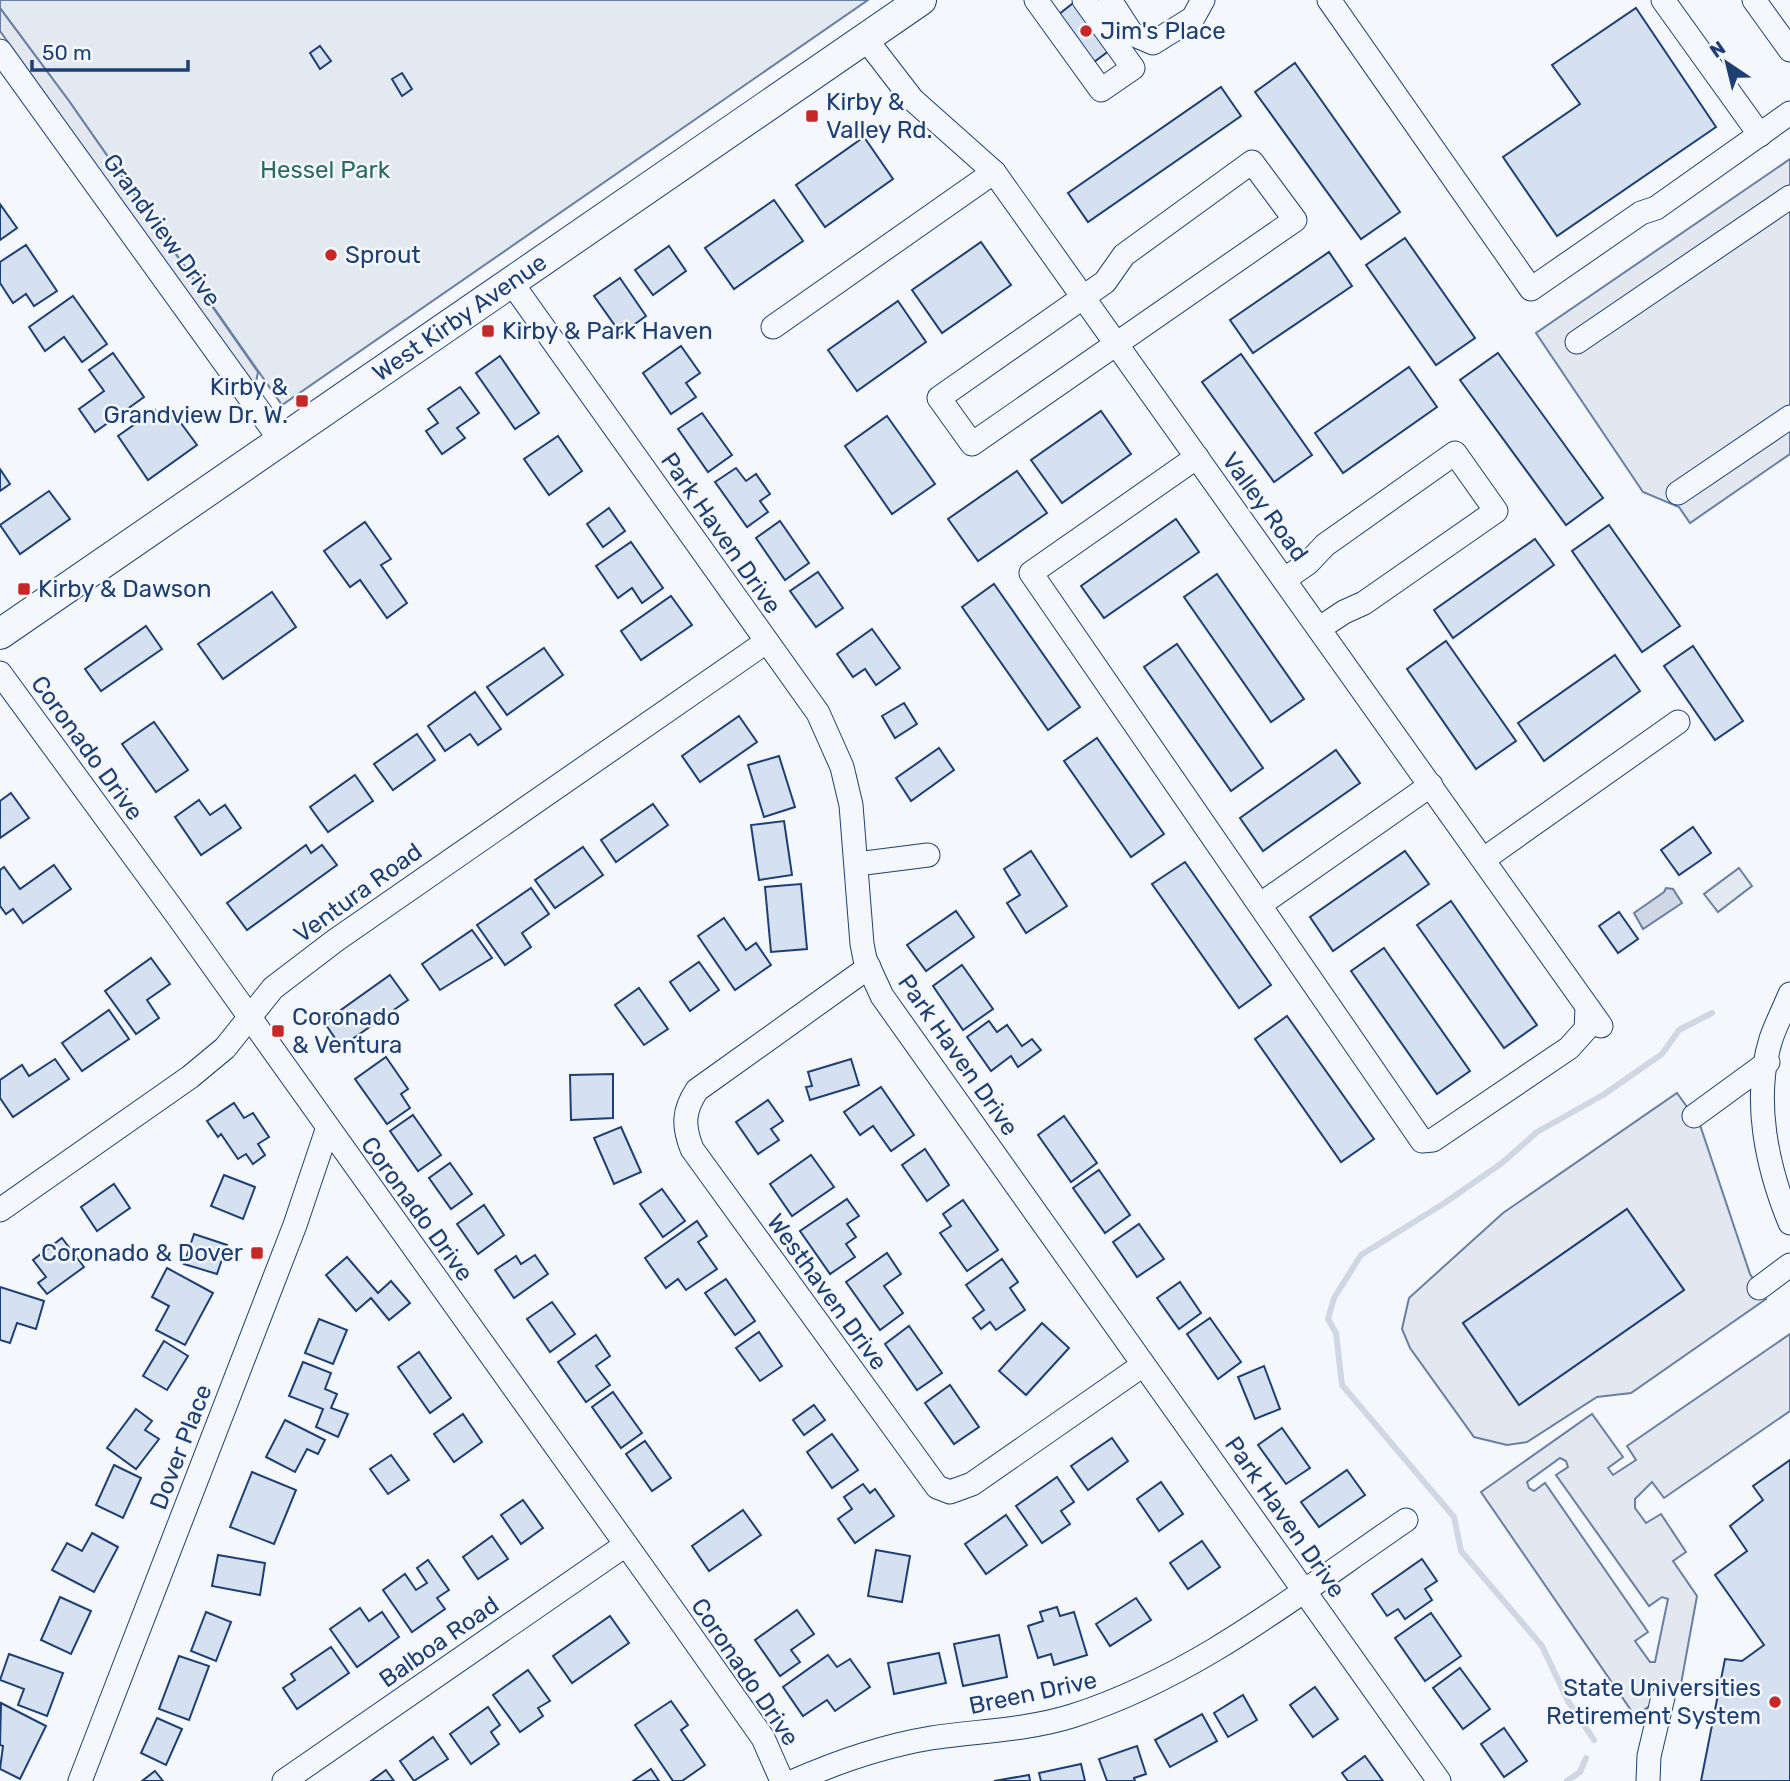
<svg xmlns="http://www.w3.org/2000/svg" width="1790" height="1781" font-family="Rubik,sans-serif">
  <style>
    .green { fill: #e3e9f0; stroke: #687fa3; stroke-width: 2 }
    .parking { fill: #e3e8f0; stroke: #687fa3; stroke-width: 2; fill-rule: evenodd }
    .water { fill: #cfd7e4; stroke: #687fa3; stroke-width: 2 }
    .lines { fill: none; stroke-linecap: round; stroke-linejoin: round }
    .stream { stroke: #cfd7e4; stroke-width: 6 }
    .building { fill: #d5e0f0; stroke: #1d3f73; stroke-width: 2 }
    .minor-casing { stroke: #1d3f73; stroke-width: 25 }
    .major-casing { stroke: #1d3f73; stroke-width: 32 }
    .minor { stroke: #f4f7fb; stroke-width: 23 }
    .major { stroke: #f4f7fb; stroke-width: 30 }
    .poi-dot { fill: #c62828; stroke: #f4f7fb; stroke-width: 2.5 }
    .labels { text-anchor: middle; dominant-baseline: central; stroke-width: 5; stroke-linejoin: round; paint-order: stroke }
    .poi-label { font-size: 24px; fill: #1d3f73; stroke: #f4f7fb; text-anchor: start }
    .park-label { font-size: 24px; fill: #2c6c60; stroke: #f4f7fb }
    .street-label { font-size: 24px; fill: #1d3f73; stroke: #f4f7fb }
  </style>
  <rect width="100%" height="100%" fill="#f4f7fb"/>
  <g class="green">
    <polygon points="0,0 868,0 282,405 69,101 0,8"/>
    <polygon points="1739,868 1752,886 1718,912 1704,894"/>
  </g>
  <g class="parking">
    <polygon points="0,8 69,101 258,372 255,387 0,31"/>
    <polygon points="1790,159 1790,454 1690,523 1679,507 1643,492 1536,333"/>
    <path d="M1677,1093L1700,1125L1750,1274L1766,1299L1631,1393L1597,1397L1527,1442L1507,1445L1474,1437L1410,1348L1402,1329L1409,1298L1503,1213ZM1627,1209L1684,1290L1520,1404L1463,1323Z"/>
    <path d="M1790,1334V1411L1664,1498L1652,1482L1635,1499V1508L1646,1523L1661,1514L1686,1552L1673,1561L1697,1596L1681,1684L1635,1716L1481,1492L1592,1414L1623,1457L1608,1468L1613,1475L1636,1460L1627,1446ZM1560,1458L1566,1461L1568,1467L1556,1475L1649,1606L1662,1597L1668,1599L1655,1662H1650L1635,1641L1648,1632L1545,1483L1534,1491L1529,1488L1527,1482Z"/>
  </g>
  <polygon class="water" points="1666,888 1673,889 1682,903 1643,929 1634,913 1664,892"/>
  <g class="lines">
    <g class="stream">
      <polyline points="1594,1740 1568,1701 1542,1646 1461,1551 1454,1517 1342,1385 1336,1333 1328,1319 1334,1298 1361,1255 1443,1204 1502,1163 1537,1132 1603,1095 1662,1054 1679,1030 1712,1013"/>
      <polyline points="1567,1781 1580,1772 1586,1758"/>
    </g>
  </g>
  <g class="building">
    <polygon points="1077,0 1114,47 1094,62 1058,15"/>
    <polygon points="1636,8 1716,127 1557,236 1503,157 1580,104 1552,65"/>
    <polygon points="320,46 331,61 320,69 310,53"/>
    <polygon points="1295,63 1400,212 1361,239 1255,92"/>
    <polygon points="402,73 412,89 402,96 392,79"/>
    <polygon points="1221,87 1241,116 1088,222 1068,193"/>
    <polygon points="864,137 893,179 825,227 796,185"/>
    <polygon points="774,200 803,241 734,289 705,248"/>
    <polygon points="0,204 17,228 0,240"/>
    <polygon points="1405,238 1475,338 1436,365 1366,265"/>
    <polygon points="981,242 1011,285 942,333 912,290"/>
    <polygon points="26,245 57,291 34,306 26,294 13,303 0,283 0,262"/>
    <polygon points="669,246 686,271 653,295 635,270"/>
    <polygon points="1329,252 1352,286 1253,353 1230,320"/>
    <polygon points="620,278 646,316 621,334 594,296"/>
    <polygon points="73,296 107,344 82,362 64,337 45,351 29,327"/>
    <polygon points="898,301 926,342 857,391 828,350"/>
    <polygon points="681,346 700,373 686,383 696,397 671,414 643,373"/>
    <polygon points="113,353 144,397 95,432 79,409 104,391 89,370"/>
    <polygon points="1498,353 1603,498 1566,525 1460,380"/>
    <polygon points="1241,354 1312,455 1274,482 1202,382"/>
    <polygon points="500,356 539,413 515,429 476,373"/>
    <polygon points="1409,367 1437,407 1343,473 1315,433"/>
    <polygon points="460,387 479,413 457,428 465,438 442,454 426,431 438,423 428,409"/>
    <polygon points="155,410 164,422 175,415 197,445 148,480 118,436"/>
    <polygon points="1101,411 1131,454 1062,503 1031,460"/>
    <polygon points="702,413 732,455 708,472 678,429"/>
    <polygon points="887,416 935,484 892,514 845,446"/>
    <polygon points="558,436 582,471 549,495 524,459"/>
    <polygon points="736,468 746,481 756,474 770,494 760,501 768,512 747,527 715,482"/>
    <polygon points="0,469 10,484 0,491"/>
    <polygon points="1017,471 1047,513 978,561 948,519"/>
    <polygon points="49,491 70,519 20,554 0,525"/>
    <polygon points="609,508 625,531 603,547 587,524"/>
    <polygon points="1176,519 1199,552 1104,618 1081,586"/>
    <polygon points="780,521 809,563 785,580 756,538"/>
    <polygon points="365,522 391,559 381,565 407,603 387,618 360,580 350,587 324,551"/>
    <polygon points="1609,525 1680,626 1642,652 1572,551"/>
    <polygon points="1535,539 1554,565 1453,638 1434,610"/>
    <polygon points="631,542 663,588 642,603 632,588 618,598 596,566"/>
    <polygon points="818,572 843,608 816,627 790,591"/>
    <polygon points="1217,574 1304,699 1271,722 1184,597"/>
    <polygon points="994,584 1080,707 1048,730 962,607"/>
    <polygon points="272,592 296,627 223,679 198,644"/>
    <polygon points="671,596 692,625 641,660 621,631"/>
    <polygon points="146,626 162,649 101,691 85,669"/>
    <polygon points="872,629 900,668 876,685 865,669 853,677 837,654"/>
    <polygon points="1446,641 1516,741 1476,769 1407,669"/>
    <polygon points="1177,644 1263,768 1231,791 1144,667"/>
    <polygon points="1693,646 1743,721 1715,740 1664,666"/>
    <polygon points="544,648 563,675 507,715 487,687"/>
    <polygon points="1615,655 1640,691 1544,761 1518,723"/>
    <polygon points="475,692 501,729 478,745 470,734 445,751 428,726"/>
    <polygon points="904,703 917,724 895,738 882,716"/>
    <polygon points="739,716 757,742 700,782 682,756"/>
    <polygon points="154,722 188,770 156,792 122,744"/>
    <polygon points="417,734 435,760 393,790 374,764"/>
    <polygon points="1097,738 1164,834 1131,857 1064,761"/>
    <polygon points="939,748 954,770 911,801 896,778"/>
    <polygon points="1336,750 1360,783 1263,851 1240,818"/>
    <polygon points="779,756 795,807 764,817 748,765"/>
    <polygon points="355,775 373,801 328,832 310,807"/>
    <polygon points="11,793 29,818 0,838 0,801"/>
    <polygon points="199,800 210,815 225,805 241,828 201,855 175,817"/>
    <polygon points="653,804 668,825 616,862 601,840"/>
    <polygon points="784,821 792,875 759,880 751,825"/>
    <polygon points="1693,827 1711,853 1679,875 1661,850"/>
    <polygon points="306,845 311,853 322,845 337,865 247,930 227,903"/>
    <polygon points="583,847 603,875 555,908 535,880"/>
    <polygon points="1031,851 1067,906 1026,933 1007,903 1020,895 1004,869"/>
    <polygon points="1405,851 1429,884 1333,951 1310,917"/>
    <polygon points="1185,862 1271,985 1239,1008 1152,884"/>
    <polygon points="54,865 71,889 23,923 13,909 6,914 0,906 0,870 4,867 20,889"/>
    <polygon points="801,884 807,949 771,952 765,887"/>
    <polygon points="531,888 549,914 522,933 531,947 505,965 477,925"/>
    <polygon points="1451,901 1537,1025 1504,1048 1417,925"/>
    <polygon points="956,911 974,937 926,971 907,945"/>
    <polygon points="1619,912 1638,939 1618,953 1599,926"/>
    <polygon points="724,918 746,950 756,943 771,965 735,990 698,936"/>
    <polygon points="472,930 492,958 440,990 422,964"/>
    <polygon points="1384,948 1470,1071 1437,1094 1351,971"/>
    <polygon points="151,958 170,984 147,1000 159,1018 136,1034 105,991"/>
    <polygon points="699,962 719,990 690,1011 670,982"/>
    <polygon points="962,965 993,1009 963,1030 933,986"/>
    <polygon points="390,975 408,1000 341,1047 324,1022"/>
    <polygon points="639,988 668,1029 644,1045 615,1005"/>
    <polygon points="109,1010 129,1039 82,1071 62,1043"/>
    <polygon points="1287,1016 1374,1139 1341,1162 1255,1039"/>
    <polygon points="989,1021 997,1032 1007,1025 1022,1046 1032,1039 1041,1050 1018,1067 1011,1056 991,1071 967,1037"/>
    <polygon points="386,1057 408,1089 401,1094 410,1108 387,1124 355,1079"/>
    <polygon points="55,1059 69,1079 13,1117 0,1098 0,1080 22,1065 29,1076"/>
    <polygon points="851,1059 859,1085 810,1100 806,1087 812,1086 808,1072"/>
    <polygon points="613,1074 613,1118 571,1120 570,1075"/>
    <polygon points="881,1087 914,1135 891,1151 873,1126 860,1135 844,1112"/>
    <polygon points="768,1100 783,1121 771,1129 779,1140 758,1154 736,1122"/>
    <polygon points="234,1103 244,1118 253,1113 269,1137 258,1144 265,1155 253,1164 246,1154 238,1159 221,1134 218,1137 207,1121"/>
    <polygon points="413,1115 441,1155 418,1171 390,1131"/>
    <polygon points="1064,1116 1097,1163 1071,1182 1038,1135"/>
    <polygon points="621,1127 641,1172 614,1184 594,1138"/>
    <polygon points="925,1149 949,1185 927,1201 902,1165"/>
    <polygon points="811,1155 834,1187 792,1216 770,1184"/>
    <polygon points="450,1163 472,1194 451,1209 429,1178"/>
    <polygon points="1099,1170 1130,1215 1105,1233 1073,1188"/>
    <polygon points="224,1175 255,1187 243,1219 211,1206"/>
    <polygon points="114,1184 130,1208 97,1231 81,1207"/>
    <polygon points="662,1189 685,1221 663,1237 640,1204"/>
    <polygon points="847,1199 859,1216 847,1224 856,1237 846,1244 855,1257 830,1274 800,1231"/>
    <polygon points="963,1200 998,1250 967,1271 940,1233 951,1226 943,1214"/>
    <polygon points="484,1205 504,1235 478,1254 457,1224"/>
    <polygon points="1627,1209 1684,1290 1519,1405 1463,1323"/>
    <polygon points="697,1221 707,1236 698,1242 717,1269 686,1290 678,1279 666,1288 645,1258"/>
    <polygon points="1139,1224 1164,1259 1137,1277 1113,1242"/>
    <polygon points="194,1234 227,1245 217,1274 184,1264"/>
    <polygon points="62,1238 84,1267 47,1294 38,1283 46,1277 33,1260"/>
    <polygon points="887,1253 901,1274 884,1286 903,1313 880,1330 846,1282"/>
    <polygon points="535,1255 548,1274 514,1298 495,1270 516,1256 521,1264"/>
    <polygon points="347,1257 378,1293 391,1281 410,1303 389,1320 371,1298 356,1311 326,1275"/>
    <polygon points="1002,1259 1018,1282 1010,1288 1025,1310 996,1330 990,1322 981,1329 973,1318 984,1310 966,1285"/>
    <polygon points="167,1268 213,1293 185,1345 156,1330 169,1306 152,1297"/>
    <polygon points="726,1279 755,1321 735,1335 705,1293"/>
    <polygon points="1180,1282 1201,1313 1179,1329 1157,1298"/>
    <polygon points="0,1287 44,1301 36,1329 17,1323 10,1343 0,1340"/>
    <polygon points="552,1302 575,1334 550,1352 527,1319"/>
    <polygon points="1210,1318 1241,1362 1218,1379 1187,1334"/>
    <polygon points="319,1319 347,1330 333,1364 305,1353"/>
    <polygon points="1042,1323 1069,1348 1026,1395 999,1371"/>
    <polygon points="909,1326 942,1373 917,1390 885,1344"/>
    <polygon points="759,1332 782,1366 760,1381 736,1348"/>
    <polygon points="596,1335 610,1356 596,1366 610,1385 586,1402 558,1362"/>
    <polygon points="164,1341 188,1356 167,1390 143,1376"/>
    <polygon points="419,1352 451,1398 430,1413 398,1367"/>
    <polygon points="303,1362 331,1373 325,1389 337,1394 331,1408 348,1414 338,1437 316,1427 323,1409 289,1396"/>
    <polygon points="1264,1366 1280,1409 1255,1419 1238,1377"/>
    <polygon points="950,1385 979,1427 954,1444 925,1403"/>
    <polygon points="613,1392 642,1433 621,1448 592,1407"/>
    <polygon points="814,1405 825,1420 804,1435 793,1420"/>
    <polygon points="136,1409 152,1421 145,1430 159,1439 136,1469 107,1448"/>
    <polygon points="463,1414 482,1442 454,1462 434,1434"/>
    <polygon points="285,1420 325,1440 318,1454 307,1449 295,1472 266,1457"/>
    <polygon points="1282,1428 1310,1468 1286,1484 1258,1445"/>
    <polygon points="832,1434 858,1470 832,1488 807,1452"/>
    <polygon points="1112,1438 1128,1461 1088,1490 1071,1466"/>
    <polygon points="645,1441 671,1478 652,1491 626,1454"/>
    <polygon points="391,1455 409,1480 388,1494 370,1469"/>
    <polygon points="1790,1460 1790,1781 1701,1781 1725,1659 1742,1661 1764,1645 1715,1575 1747,1551 1730,1526 1763,1500 1753,1486"/>
    <polygon points="114,1465 141,1478 123,1518 96,1505"/>
    <polygon points="1347,1470 1365,1495 1319,1527 1301,1502"/>
    <polygon points="252,1472 296,1490 274,1544 230,1527"/>
    <polygon points="1057,1477 1074,1502 1061,1511 1070,1524 1042,1543 1016,1506"/>
    <polygon points="1161,1482 1183,1514 1159,1531 1137,1499"/>
    <polygon points="863,1484 870,1493 875,1489 894,1516 855,1543 838,1519 852,1509 844,1497"/>
    <polygon points="523,1500 543,1528 521,1544 501,1515"/>
    <polygon points="743,1510 761,1535 709,1571 692,1546"/>
    <polygon points="1006,1515 1027,1545 986,1574 965,1544"/>
    <polygon points="92,1533 118,1547 94,1592 52,1570 67,1543 82,1551"/>
    <polygon points="492,1536 508,1559 478,1579 463,1557"/>
    <polygon points="1202,1541 1220,1567 1188,1589 1170,1563"/>
    <polygon points="876,1550 910,1556 902,1602 868,1596"/>
    <polygon points="218,1555 265,1563 260,1595 212,1586"/>
    <polygon points="1422,1559 1437,1581 1425,1589 1432,1600 1405,1619 1398,1609 1387,1616 1372,1594"/>
    <polygon points="428,1560 449,1590 437,1598 445,1609 412,1632 383,1590 405,1574 416,1590 427,1583 417,1568"/>
    <polygon points="60,1597 91,1611 71,1654 41,1640"/>
    <polygon points="1136,1598 1151,1620 1110,1646 1096,1624"/>
    <polygon points="1057,1607 1060,1616 1074,1612 1087,1655 1054,1665 1051,1654 1038,1658 1028,1626 1043,1621 1040,1612"/>
    <polygon points="360,1608 369,1621 382,1612 399,1637 357,1667 330,1629"/>
    <polygon points="797,1610 814,1634 791,1650 800,1662 780,1676 755,1640"/>
    <polygon points="206,1612 231,1622 216,1661 191,1651"/>
    <polygon points="1431,1613 1461,1656 1425,1681 1395,1638"/>
    <polygon points="610,1616 629,1643 572,1683 553,1656"/>
    <polygon points="999,1635 1007,1677 963,1686 954,1644"/>
    <polygon points="331,1647 349,1673 297,1709 283,1688 295,1680 291,1674"/>
    <polygon points="939,1653 946,1683 894,1694 888,1663"/>
    <polygon points="9,1654 63,1673 47,1716 18,1705 24,1689 0,1680"/>
    <polygon points="828,1655 837,1667 850,1659 870,1687 835,1711 827,1700 803,1716 783,1687"/>
    <polygon points="179,1656 209,1666 189,1720 159,1709"/>
    <polygon points="1460,1668 1490,1709 1463,1729 1433,1688"/>
    <polygon points="528,1670 550,1701 538,1708 543,1716 520,1732 493,1695"/>
    <polygon points="1315,1687 1338,1719 1313,1737 1290,1705"/>
    <polygon points="1243,1695 1257,1720 1228,1737 1214,1713"/>
    <polygon points="671,1701 688,1725 681,1730 705,1765 682,1781 673,1781 635,1725"/>
    <polygon points="1,1703 46,1726 20,1779 0,1769 3,1746 0,1745"/>
    <polygon points="488,1707 500,1725 491,1732 499,1744 471,1764 450,1734"/>
    <polygon points="1202,1714 1217,1741 1170,1767 1155,1740"/>
    <polygon points="157,1718 182,1729 166,1765 141,1753"/>
    <polygon points="1504,1728 1527,1761 1504,1777 1481,1744"/>
    <polygon points="433,1737 448,1759 414,1781 400,1761"/>
    <polygon points="1137,1746 1146,1774 1134,1778 1135,1781 1107,1781 1099,1759"/>
    <polygon points="1365,1756 1383,1781 1348,1781 1342,1773"/>
    <polygon points="1081,1764 1085,1781 1041,1781 1039,1773"/>
    <polygon points="651,1769 659,1781 633,1781"/>
    <polygon points="386,1770 394,1781 371,1781"/>
    <polygon points="155,1771 163,1781 142,1781"/>
    <polygon points="1029,1775 1030,1781 994,1781"/>
  </g>
  <g class="lines">
    <g class="minor-casing">
      <g id="minor">
        <polyline points="1036,0 1101,90 1133,68 1084,0"/>
        <polyline points="1110,0 1132,34 1153,43 1193,18 1203,0"/>
        <polyline points="1329,0 1531,289 1641,213 1656,208 1790,113"/>
        <polyline points="1663,0 1760,135"/>
        <polyline points="1754,0 1790,50"/>
        <polyline points="865,38 912,99 994,172 1601,1026"/>
        <polyline points="0,51 281,441"/>
        <polygon points="1252,162 1295,220 972,444 939,398 1105,282 1124,255"/>
        <polyline points="511,282 818,713 842,767 851,805 862,944 865,959 882,996 1439,1781"/>
        <polyline points="773,327 994,172"/>
        <polyline points="1577,342 1790,197"/>
        <polyline points="1197,457 1031,573 1422,1141 1433,1140 1569,1048 1586,1029 1587,1008"/>
        <polyline points="1678,493 1790,417"/>
        <polyline points="1285,579 1308,563 1325,545 1455,453 1496,511 1364,603 1344,612 1320,628"/>
        <polyline points="0,673 179,918 677,1616 763,1738 782,1781"/>
        <polyline points="1484,859 1678,722"/>
        <polyline points="857,864 928,855"/>
        <polyline points="1261,904 1431,785"/>
        <path d="M869,967L697,1090C683,1111 683,1126 692,1149L937,1487L950,1492L972,1484L1143,1365"/>
        <path d="M1790,994C1784,1009 1776,1024 1771,1039C1752,1099 1767,1167 1790,1223"/>
        <polyline points="1694,1116 1768,1062"/>
        <polyline points="0,1210 190,1077 225,1048 273,988 336,940 766,642"/>
        <polyline points="1759,1288 1790,1265"/>
        <polyline points="80,1781 295,1225 327,1130"/>
        <polyline points="284,1781 624,1546"/>
        <path d="M794,1781C837,1762 883,1746 931,1738C978,1731 1027,1730 1072,1716C1197,1676 1299,1593 1406,1520"/>
        <polyline points="1648,1781 1649,1756 1663,1697"/>
      </g>
    </g>
    <g class="major-casing">
      <g id="major">
        <path id="s1" d="M0,634L921,0"/>
      </g>
    </g>
    <use href="#minor" class="minor"/>
    <use href="#major" class="major"/>
  </g>
  <g class="poi-dot">
    <circle cx="1086" cy="31" r="7"/>
    <rect x="805" y="109" width="14" height="14" rx="3.5"/>
    <circle cx="331" cy="255" r="7"/>
    <rect x="481" y="324" width="14" height="14" rx="3.5"/>
    <rect x="295" y="394" width="14" height="14" rx="3.5"/>
    <rect x="17" y="582" width="14" height="14" rx="3.5"/>
    <rect x="271" y="1024" width="14" height="14" rx="3.5"/>
    <rect x="250" y="1246" width="14" height="14" rx="3.5"/>
    <circle cx="1775" cy="1702" r="7"/>
  </g>
  <g class="labels">
    <g class="poi-label">
      <text x="1100" y="31">Jim's Place</text>
      <text x="826" y="102">Kirby &amp;<tspan x="826" dy="28">Valley Rd.</tspan></text>
      <text x="345" y="255">Sprout</text>
      <text x="502" y="331">Kirby &amp; Park Haven</text>
      <text x="288" y="387" text-anchor="end">Kirby &amp;<tspan x="288" dy="28">Grandview Dr. W.</tspan></text>
      <text x="38" y="589">Kirby &amp; Dawson</text>
      <text x="292" y="1017">Coronado<tspan x="292" dy="28">&amp; Ventura</tspan></text>
      <text x="243" y="1253" text-anchor="end">Coronado &amp; Dover</text>
      <text x="1761" y="1688" text-anchor="end">State Universities<tspan x="1761" dy="28">Retirement System</tspan></text>
    </g>
    <g class="park-label">
      <text x="325" y="170">Hessel Park</text>
    </g>
    <g class="street-label">
      <text transform="translate(162 230) rotate(54)">Grandview Drive</text>
      <text stroke="none"><textPath href="#s1" startOffset="558">West Kirby Avenue</textPath></text>
      <text transform="translate(1265 507) rotate(54)">Valley Road</text>
      <text transform="translate(721 533) rotate(55)">Park Haven Drive</text>
      <text transform="translate(87 748) rotate(54)">Coronado Drive</text>
      <text transform="translate(358 893) rotate(-36)">Ventura Road</text>
      <text transform="translate(958 1055) rotate(55)">Park Haven Drive</text>
      <text transform="translate(417 1209) rotate(54)">Coronado Drive</text>
      <text transform="translate(827 1292) rotate(54)">Westhaven Drive</text>
      <text transform="translate(181 1447) rotate(-69)">Dover Place</text>
      <text transform="translate(1285 1517) rotate(55)">Park Haven Drive</text>
      <text transform="translate(439 1642) rotate(-35)">Balboa Road</text>
      <text transform="translate(745 1672) rotate(56)">Coronado Drive</text>
      <text transform="translate(1033 1693) rotate(-12)">Breen Drive</text>
    </g>
  </g>
  <g transform="translate(1727 63) rotate(325)" stroke="#f4f7fb" stroke-width="5" paint-order="stroke">
  <path d="M0-5L12 26L0 18L-12 26Z" fill="#1d3f73"/>
  <text y="-10" font-size="19" font-weight="bold" text-anchor="middle" fill="#1d3f73">N</text>
  </g>
  <path d="M32 60v10h156v-10" fill="none" stroke="#1d3f73" stroke-width="3.5"/>
  <text x="42" y="60" font-size="21" fill="#1d3f73" stroke="#f4f7fb" stroke-width="5" paint-order="stroke">50 m</text>
</svg>
